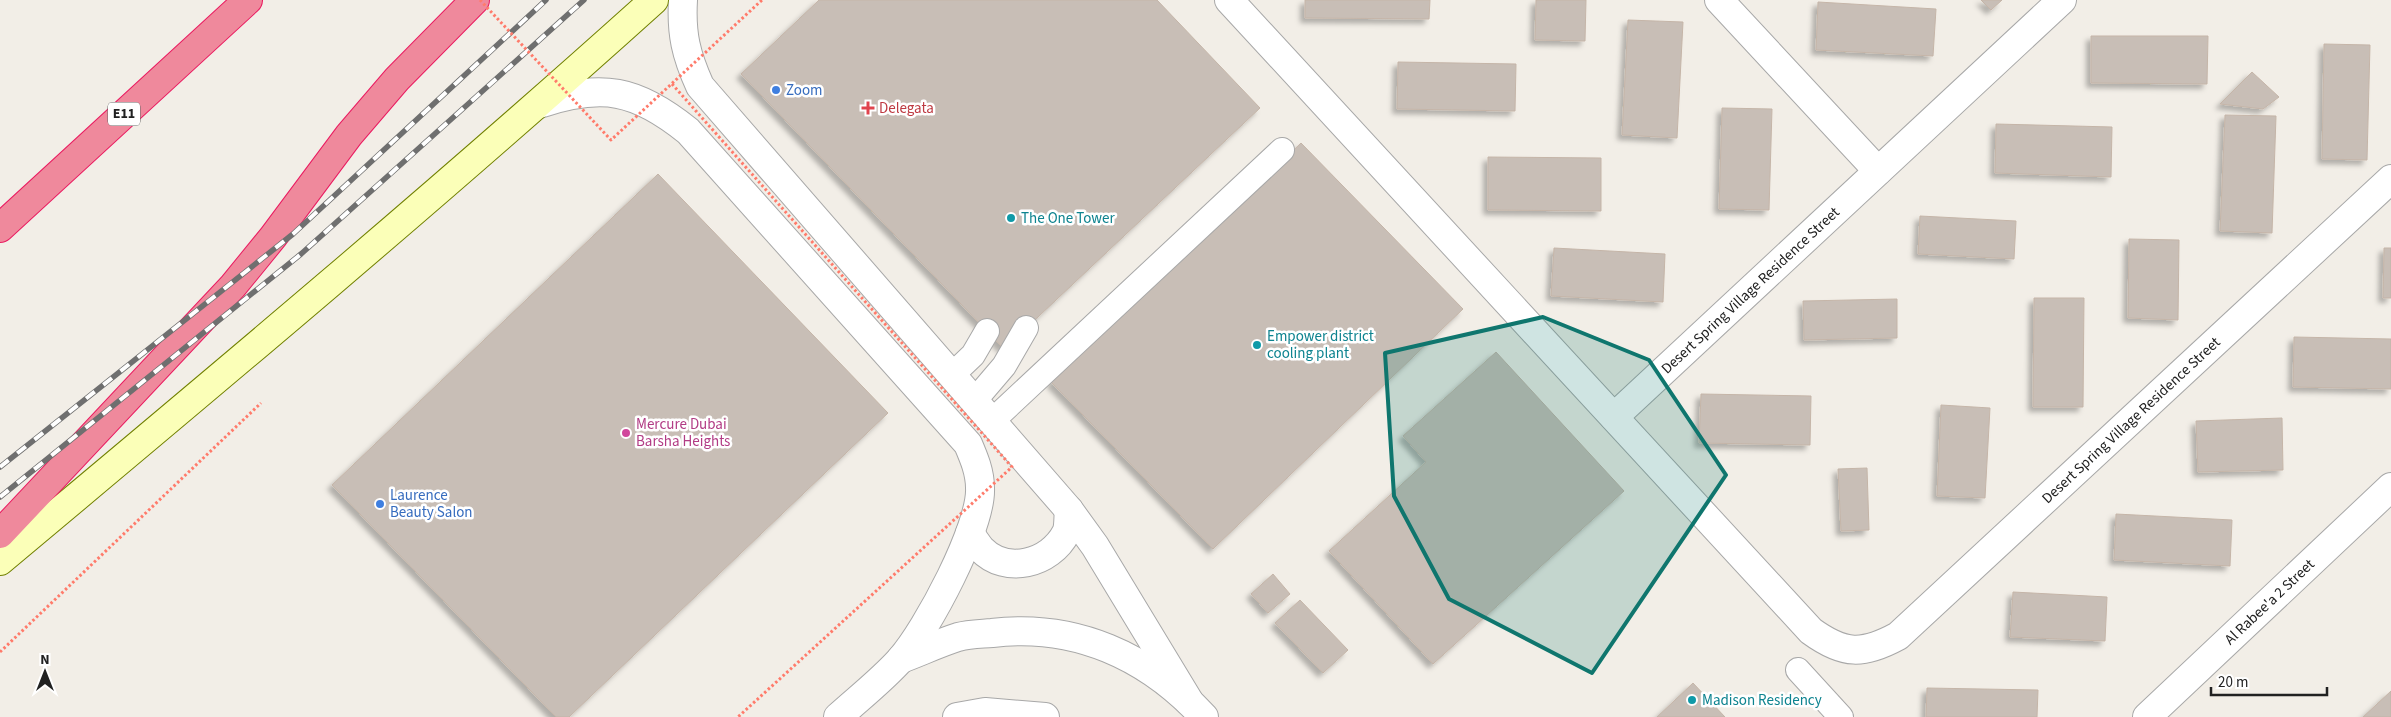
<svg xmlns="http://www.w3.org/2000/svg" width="2391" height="717" font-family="'Source Sans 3',sans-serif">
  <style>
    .building { fill: #c8beb6; stroke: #c5b5a8; filter: url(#shadow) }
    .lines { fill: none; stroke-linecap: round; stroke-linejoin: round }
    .service-casing { stroke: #a8a8a8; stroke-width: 26 }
    .minor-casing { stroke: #a8a8a8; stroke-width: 30 }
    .tertiary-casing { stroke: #a8a8a8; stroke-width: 30 }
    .secondary-casing { stroke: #718000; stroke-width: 30 }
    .motorway-casing { stroke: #ea1a60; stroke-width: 30 }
    .path { stroke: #ff7b6b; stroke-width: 3; stroke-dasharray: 2.5 2.5; stroke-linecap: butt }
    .service { stroke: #fff; stroke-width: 24 }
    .minor { stroke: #fff; stroke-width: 28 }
    .tertiary { stroke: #fff; stroke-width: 28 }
    .secondary { stroke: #fbffb8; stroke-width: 28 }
    .motorway { stroke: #ef899c; stroke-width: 28 }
    .rail-casing { stroke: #6f6f6f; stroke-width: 5.5 }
    .rail { stroke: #fff; stroke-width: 4; stroke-dasharray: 11; stroke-linecap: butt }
    .path-bridge { stroke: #ff7b6b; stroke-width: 3; stroke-dasharray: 2.5 2.5; stroke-linecap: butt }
    .marked { fill: #0f766e; fill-opacity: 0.2; stroke: #0f766e; stroke-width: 4; stroke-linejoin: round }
    .shop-dot { fill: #3f7fe0; stroke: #fff; stroke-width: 2 }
    .health-dot { fill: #e0444e; stroke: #fff; stroke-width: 2 }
    .culture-dot { fill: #0f9aa8; stroke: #fff; stroke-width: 2 }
    .hotel-dot { fill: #d1479c; stroke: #fff; stroke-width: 2 }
    .labels { text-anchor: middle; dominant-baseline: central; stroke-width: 5; stroke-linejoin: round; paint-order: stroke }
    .shield { fill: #fff; stroke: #646464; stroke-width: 1 }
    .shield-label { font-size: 14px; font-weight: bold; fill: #212121 }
    .shop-label { font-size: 15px; fill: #366cbe; stroke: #fff; text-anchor: start }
    .health-label { font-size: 15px; fill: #be3a42; stroke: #fff; text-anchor: start }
    .culture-label { font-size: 15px; fill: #0d838f; stroke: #fff; text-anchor: start }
    .street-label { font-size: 15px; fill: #212121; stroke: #fff }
    .hotel-label { font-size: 15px; fill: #b23c85; stroke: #fff; text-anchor: start }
  </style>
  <defs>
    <filter id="shadow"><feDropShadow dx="-4.5" dy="4.5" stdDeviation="2.5" flood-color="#0004"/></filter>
  </defs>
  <rect width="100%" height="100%" fill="#f2eee7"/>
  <g class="building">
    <polygon points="819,0 1157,0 1260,108 1004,349 741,74"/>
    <polygon points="1305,0 1430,0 1429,19 1305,18"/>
    <polygon points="1536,0 1586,0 1585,41 1535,40"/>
    <polygon points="1981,0 2002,0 1991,10"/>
    <polygon points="1818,2 1936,9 1933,56 1816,50"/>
    <polygon points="1628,20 1683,22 1677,138 1622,135"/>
    <polygon points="2091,36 2208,36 2207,84 2091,83"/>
    <polygon points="2324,44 2370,45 2367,160 2322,159"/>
    <polygon points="1398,62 1516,64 1515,111 1397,109"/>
    <polygon points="2252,72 2279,97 2263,109 2220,104"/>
    <polygon points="1722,108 1772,109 1769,210 1719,209"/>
    <polygon points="2225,115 2276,116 2272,233 2220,231"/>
    <polygon points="1996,124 2112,127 2111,177 1995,173"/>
    <polygon points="1301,143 1463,309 1213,549 1051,382"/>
    <polygon points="1488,157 1601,158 1601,211 1488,210"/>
    <polygon points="658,174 888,413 569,717 556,717 332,485"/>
    <polygon points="1920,216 2016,221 2014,259 1918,254"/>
    <polygon points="2129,239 2179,240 2178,320 2128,318"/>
    <polygon points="1554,248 1665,254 1663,302 1551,296"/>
    <polygon points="2384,248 2391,248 2391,298 2383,298"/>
    <polygon points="2034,298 2084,298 2083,407 2033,407"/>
    <polygon points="1897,299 1897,338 1804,340 1803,301"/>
    <polygon points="2294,337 2391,339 2391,389 2293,387"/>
    <polygon points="1496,352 1624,491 1433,664 1329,551 1426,462 1403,436"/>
    <polygon points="1701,394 1811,396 1810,445 1699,443"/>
    <polygon points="1941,405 1990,408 1985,498 1937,496"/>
    <polygon points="2282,418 2283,470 2198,472 2196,421"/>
    <polygon points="1867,468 1869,530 1841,531 1838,469"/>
    <polygon points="2116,514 2232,520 2230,566 2114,560"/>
    <polygon points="1273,574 1290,594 1268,613 1251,594"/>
    <polygon points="2013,592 2107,597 2105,641 2010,637"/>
    <polygon points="1300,600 1348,650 1323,673 1275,623"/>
    <polygon points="1693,683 1725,717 1657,717"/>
    <polygon points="1927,688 2038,690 2037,717 1926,717"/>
    <polygon points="2391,691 2391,717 2363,717"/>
  </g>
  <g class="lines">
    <g class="service-casing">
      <g id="service">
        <polyline points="952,375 973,355 987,331"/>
        <polyline points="975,400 1004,366 1026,328"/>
        <polyline points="992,421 1282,150"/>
        <polyline points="1798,670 1841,717"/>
      </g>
    </g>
    <g class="minor-casing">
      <g id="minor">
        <path id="s1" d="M1229,0L1811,631C1844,655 1863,655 1898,636L2391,179"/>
        <polyline points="1719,0 1878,171"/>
        <path id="s2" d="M1614,417L2062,0"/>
        <path id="s3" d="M2147,717L2391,487"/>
      </g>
    </g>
    <g class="tertiary-casing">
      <g id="tertiary">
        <path d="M683,0C681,34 686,55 700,86L1069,510L1095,546L1189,701"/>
        <path d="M539,104C602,83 636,89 688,131L968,444C974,458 980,472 980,488C982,526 927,630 900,660C882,680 859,698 838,717"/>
        <path d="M970,533C973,538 977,544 981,549C1006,575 1050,564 1066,533C1069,527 1068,517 1069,510"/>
        <path d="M901,659C920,652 939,643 958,637C969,634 981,634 992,633C1075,623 1148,656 1204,717"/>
        <polyline points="957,717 985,712 1045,717"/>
      </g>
    </g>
    <g class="secondary-casing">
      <path id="secondary" d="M0,561C220,377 441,192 654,0"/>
    </g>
    <g class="motorway-casing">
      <g id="motorway">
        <polyline points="0,228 248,0"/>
        <polyline points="0,534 233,286 273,237 349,135 397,79 475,0"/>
      </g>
    </g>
    <polyline class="path" points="0,652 261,403"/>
    <use href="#service" class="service"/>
    <use href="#minor" class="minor"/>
    <use href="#tertiary" class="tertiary"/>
    <use href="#secondary" class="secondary"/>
    <use href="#motorway" class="motorway"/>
    <g class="rail-casing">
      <g id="rail">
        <polyline points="0,467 293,234 546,0"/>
        <polyline points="0,497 301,254 584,0"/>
      </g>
    </g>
    <use href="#rail" class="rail"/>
    <g class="path-bridge">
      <polyline points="480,0 611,140 762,0"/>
      <polyline points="672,84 1012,467 738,717"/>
    </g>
  </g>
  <path class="marked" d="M1543,317L1649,360L1726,475L1592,673L1449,599L1394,496L1385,353Z"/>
  <g class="shop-dot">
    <circle cx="776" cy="90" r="5"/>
    <circle cx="380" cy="504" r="5"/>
  </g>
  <path class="health-dot" d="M865.5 100.5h5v5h5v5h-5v5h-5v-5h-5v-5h5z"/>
  <g class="culture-dot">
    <circle cx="1011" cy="218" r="5"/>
    <circle cx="1257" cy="345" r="5"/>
    <circle cx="1692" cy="700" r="5"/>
  </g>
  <circle class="hotel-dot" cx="626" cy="433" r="5"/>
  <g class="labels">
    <rect class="shield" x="108" y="102.5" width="32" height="23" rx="4"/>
    <g class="shield-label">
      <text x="124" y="114">E11</text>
    </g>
    <g class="shop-label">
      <text x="786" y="90">Zoom</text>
      <text x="390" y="495">Laurence<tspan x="390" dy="17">Beauty Salon</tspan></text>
    </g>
    <g class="health-label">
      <text x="879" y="108">Delegata</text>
    </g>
    <g class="culture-label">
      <text x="1021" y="218">The One Tower</text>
      <text x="1267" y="336">Empower district<tspan x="1267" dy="17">cooling plant</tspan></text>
      <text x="1702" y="700">Madison Residency</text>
    </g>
    <g class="street-label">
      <text stroke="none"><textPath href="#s2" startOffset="186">Desert Spring Village Residence Street</textPath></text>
      <text stroke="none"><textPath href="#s1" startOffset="1270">Desert Spring Village Residence Street</textPath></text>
      <text stroke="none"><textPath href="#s3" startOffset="168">Al Rabee'a 2 Street</textPath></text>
    </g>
    <g class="hotel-label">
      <text x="636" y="424">Mercure Dubai<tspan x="636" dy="17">Barsha Heights</tspan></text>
    </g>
  </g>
  <g transform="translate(45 672)" stroke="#ffffff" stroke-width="4" paint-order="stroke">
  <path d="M0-4L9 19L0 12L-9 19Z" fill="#212121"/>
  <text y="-8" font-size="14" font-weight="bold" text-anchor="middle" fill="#212121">N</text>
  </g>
  <path d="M2211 687v8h116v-8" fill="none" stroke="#212121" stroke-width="2.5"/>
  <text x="2218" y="687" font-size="15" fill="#212121" stroke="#ffffff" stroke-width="4" paint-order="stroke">20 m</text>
</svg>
